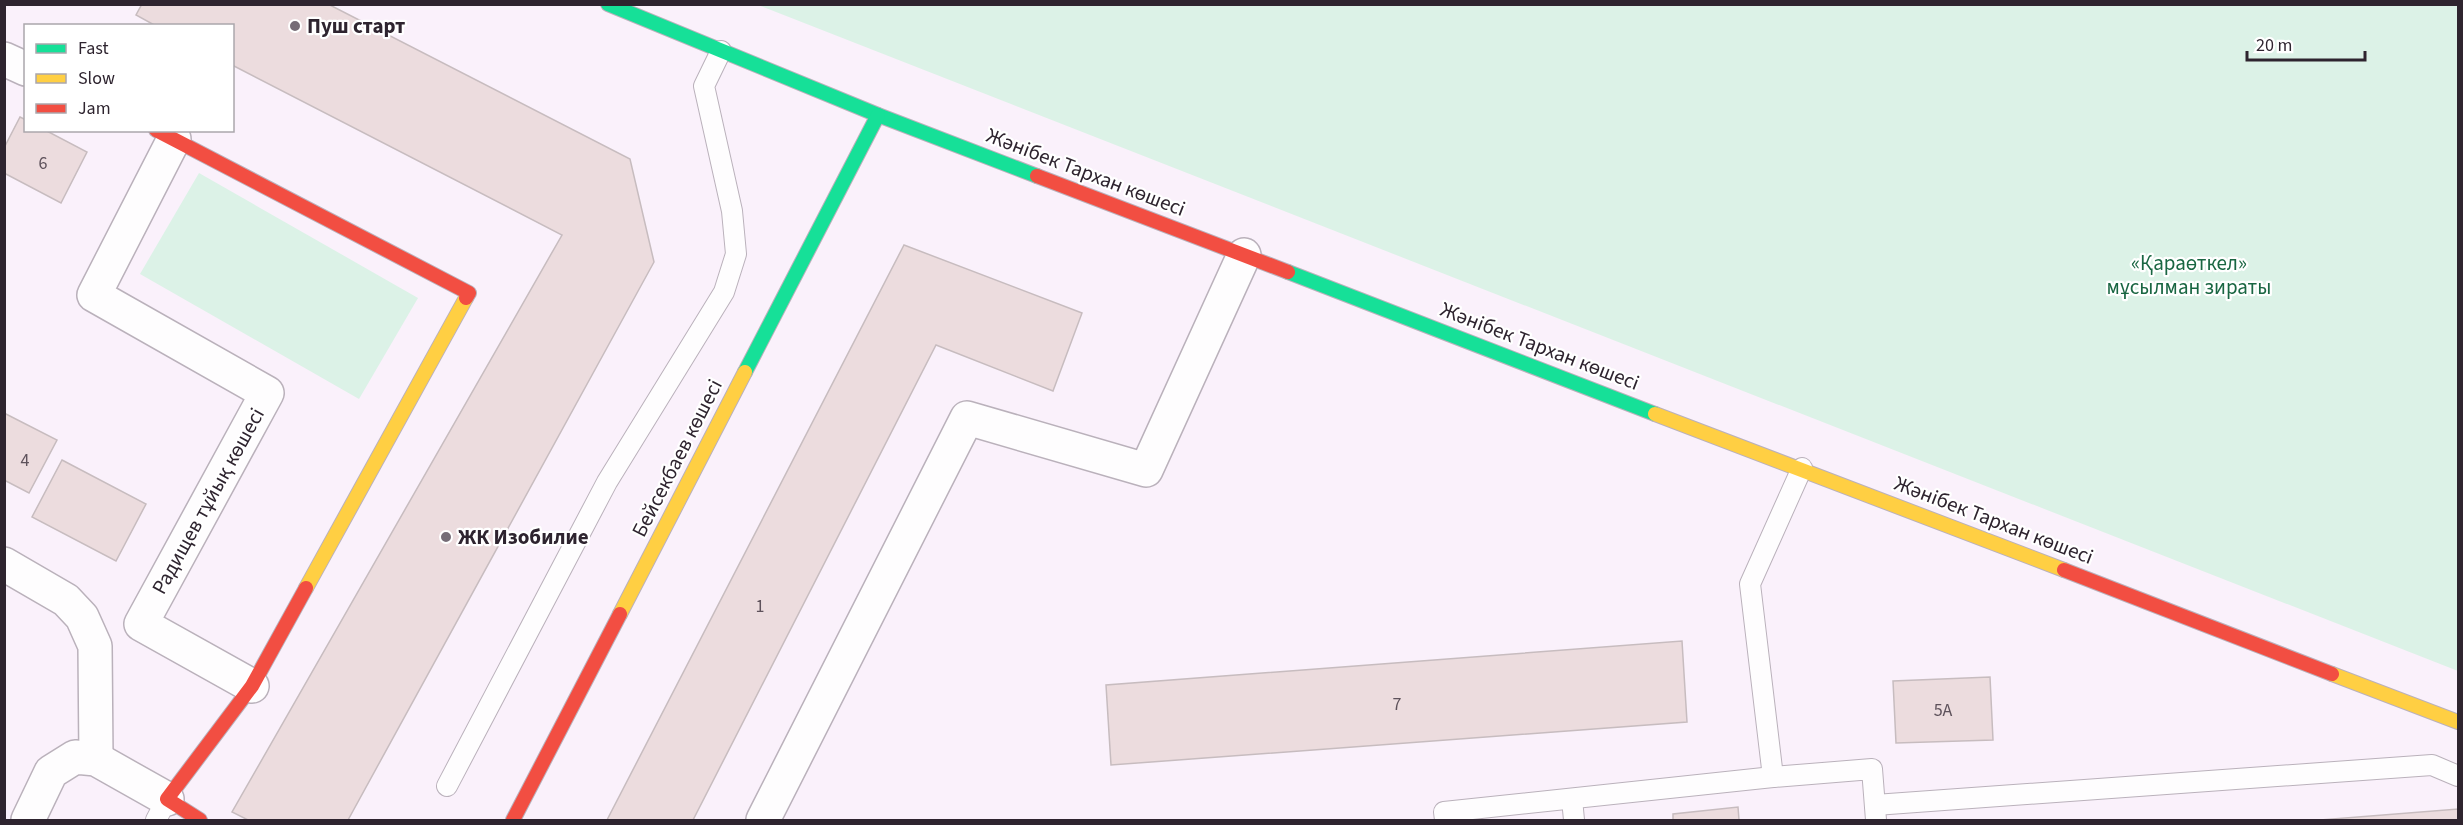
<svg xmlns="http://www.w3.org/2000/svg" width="2463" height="825" font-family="'Source Sans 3',sans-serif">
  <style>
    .green { fill: #dcf2e7 }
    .building { fill: #ecdcde; stroke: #c7bcbf; stroke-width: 1.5 }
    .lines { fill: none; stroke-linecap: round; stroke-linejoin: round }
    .lane-casing { stroke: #bab1bb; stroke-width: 22 }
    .street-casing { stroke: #bab1bb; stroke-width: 36 }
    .fast-casing { stroke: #bab1bb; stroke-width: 16 }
    .slow-casing { stroke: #bab1bb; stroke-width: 16 }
    .jam-casing { stroke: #bab1bb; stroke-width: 16 }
    .lane { stroke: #fefdfe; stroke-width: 20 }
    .street { stroke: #fefdfe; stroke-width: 33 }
    .fast { stroke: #16e098; stroke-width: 14 }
    .slow { stroke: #ffcf43; stroke-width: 14 }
    .jam { stroke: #f24e42; stroke-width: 14 }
    .poi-dot { fill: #756c76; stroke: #fff; stroke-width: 2 }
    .labels { text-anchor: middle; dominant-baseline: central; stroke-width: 4.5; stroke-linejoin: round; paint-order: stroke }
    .number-label { font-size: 18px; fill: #5e525b }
    .poi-label { font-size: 21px; font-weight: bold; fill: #2e242f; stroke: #fff; text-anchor: start }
    .street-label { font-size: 21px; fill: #2e242f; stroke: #fff }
    .park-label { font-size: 21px; fill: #196642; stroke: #fff }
  </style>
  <rect width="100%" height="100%" fill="#faf1fb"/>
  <g class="green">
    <polygon points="758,5 2458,5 2458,671"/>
    <polygon points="199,173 418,298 359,399 140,274"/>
  </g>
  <g class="building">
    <polygon points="142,4 328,4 630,159 654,262 348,820 248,820 232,812 562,235 232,65 232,26 156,26 136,15"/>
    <polygon points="20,117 26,120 26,130 45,130 87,152 61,203 4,173 4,148"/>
    <polygon points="904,245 1082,313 1053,391 936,345 693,820 607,820"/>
    <polygon points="4,413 57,440 29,493 4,480"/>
    <polygon points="62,460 146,504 116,561 32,517"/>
    <polygon points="1682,641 1687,722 1111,765 1106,685"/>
    <polygon points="1990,677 1993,740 1896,743 1893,681"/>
    <polygon points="1738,807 1739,820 1673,820 1673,814"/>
    <polygon points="2458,809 2458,820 2320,820"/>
  </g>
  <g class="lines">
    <g class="lane-casing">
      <g id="lane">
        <polyline points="1773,777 1750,584 1802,468"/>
        <polyline points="447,786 607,482 724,292 736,254 732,211 704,86 721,51"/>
        <polyline points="1572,799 1574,820"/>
        <polyline points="1875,805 2432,765 2458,776"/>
        <polyline points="156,820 167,799"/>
        <polyline points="1445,820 1444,812 1773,777 1872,769 1876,820"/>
      </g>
    </g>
    <g class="street-casing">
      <g id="street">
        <polyline points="4,59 26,69"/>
        <polyline points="174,139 94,295 267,393 141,624 252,686"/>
        <polyline points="4,564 66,600 82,617 95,646 96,759"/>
        <polyline points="28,820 51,772 75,757 96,759 167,799"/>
        <polyline points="763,820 967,418 1146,470 1244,255"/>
      </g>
    </g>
    <g class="fast-casing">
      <g id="fast">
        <polyline points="608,4 878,115 1037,176"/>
        <polyline points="1288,272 1655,414"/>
        <polyline points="745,372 878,115"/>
      </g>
    </g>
    <g class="slow-casing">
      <g id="slow">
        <polyline points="1655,414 2064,570"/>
        <polyline points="306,588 466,298"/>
        <polyline points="620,614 745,372"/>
        <polyline points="2332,674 2458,722"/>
      </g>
    </g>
    <g class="jam-casing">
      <g id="jam">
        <polyline points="156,130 469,293 466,298"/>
        <polyline points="1037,176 1288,272"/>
        <polyline points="2064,570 2332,674"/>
        <polyline points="200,820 167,799 252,686 306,588"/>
        <polyline points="513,820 620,614"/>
      </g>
    </g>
    <use href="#lane" class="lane"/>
    <use href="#street" class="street"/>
    <use href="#fast" class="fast"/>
    <use href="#slow" class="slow"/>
    <use href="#jam" class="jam"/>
  </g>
  <g class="poi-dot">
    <circle cx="295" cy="26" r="6"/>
    <circle cx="446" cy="537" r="6"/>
  </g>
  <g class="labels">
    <g class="number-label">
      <text x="43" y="163">6</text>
      <text x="25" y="460">4</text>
      <text x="760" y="606">1</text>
      <text x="1397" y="704">7</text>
      <text x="1943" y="710">5А</text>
    </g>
    <g class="poi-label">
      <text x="307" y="26">Пуш старт</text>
      <text x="458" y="537">ЖК Изобилие</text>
    </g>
    <g class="street-label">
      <text transform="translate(1086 172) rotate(21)">Жәнібек Тархан көшесі</text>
      <text transform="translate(1540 346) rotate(21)">Жәнібек Тархан көшесі</text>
      <text transform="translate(677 458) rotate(-63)">Бейсекбаев көшесі</text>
      <text transform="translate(208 501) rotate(-61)">Радищев тұйық көшесі</text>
      <text transform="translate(1994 520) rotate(21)">Жәнібек Тархан көшесі</text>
    </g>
    <g class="park-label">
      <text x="2189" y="263">«Қараөткел»<tspan x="2189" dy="24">мұсылман зираты</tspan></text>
    </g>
  </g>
  <rect width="2463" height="825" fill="none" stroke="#2e242f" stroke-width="12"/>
  <rect x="24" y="24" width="210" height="108" fill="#ffffff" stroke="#aba7ac" stroke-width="1.5"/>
  <rect x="36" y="44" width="30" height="9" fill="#16e098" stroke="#aba7ac" stroke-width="1.5"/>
  <text x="78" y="54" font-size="18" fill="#2e242f">Fast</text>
  <rect x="36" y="74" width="30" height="9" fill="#ffcf43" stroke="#aba7ac" stroke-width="1.5"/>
  <text x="78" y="84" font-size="18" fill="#2e242f">Slow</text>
  <rect x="36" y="104" width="30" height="9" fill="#f24e42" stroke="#aba7ac" stroke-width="1.5"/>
  <text x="78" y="114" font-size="18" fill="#2e242f">Jam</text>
  <path d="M2247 51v9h118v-9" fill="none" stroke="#2e242f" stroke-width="3"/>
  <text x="2256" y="51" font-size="18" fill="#2e242f" stroke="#ffffff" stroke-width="4.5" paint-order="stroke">20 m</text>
</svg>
